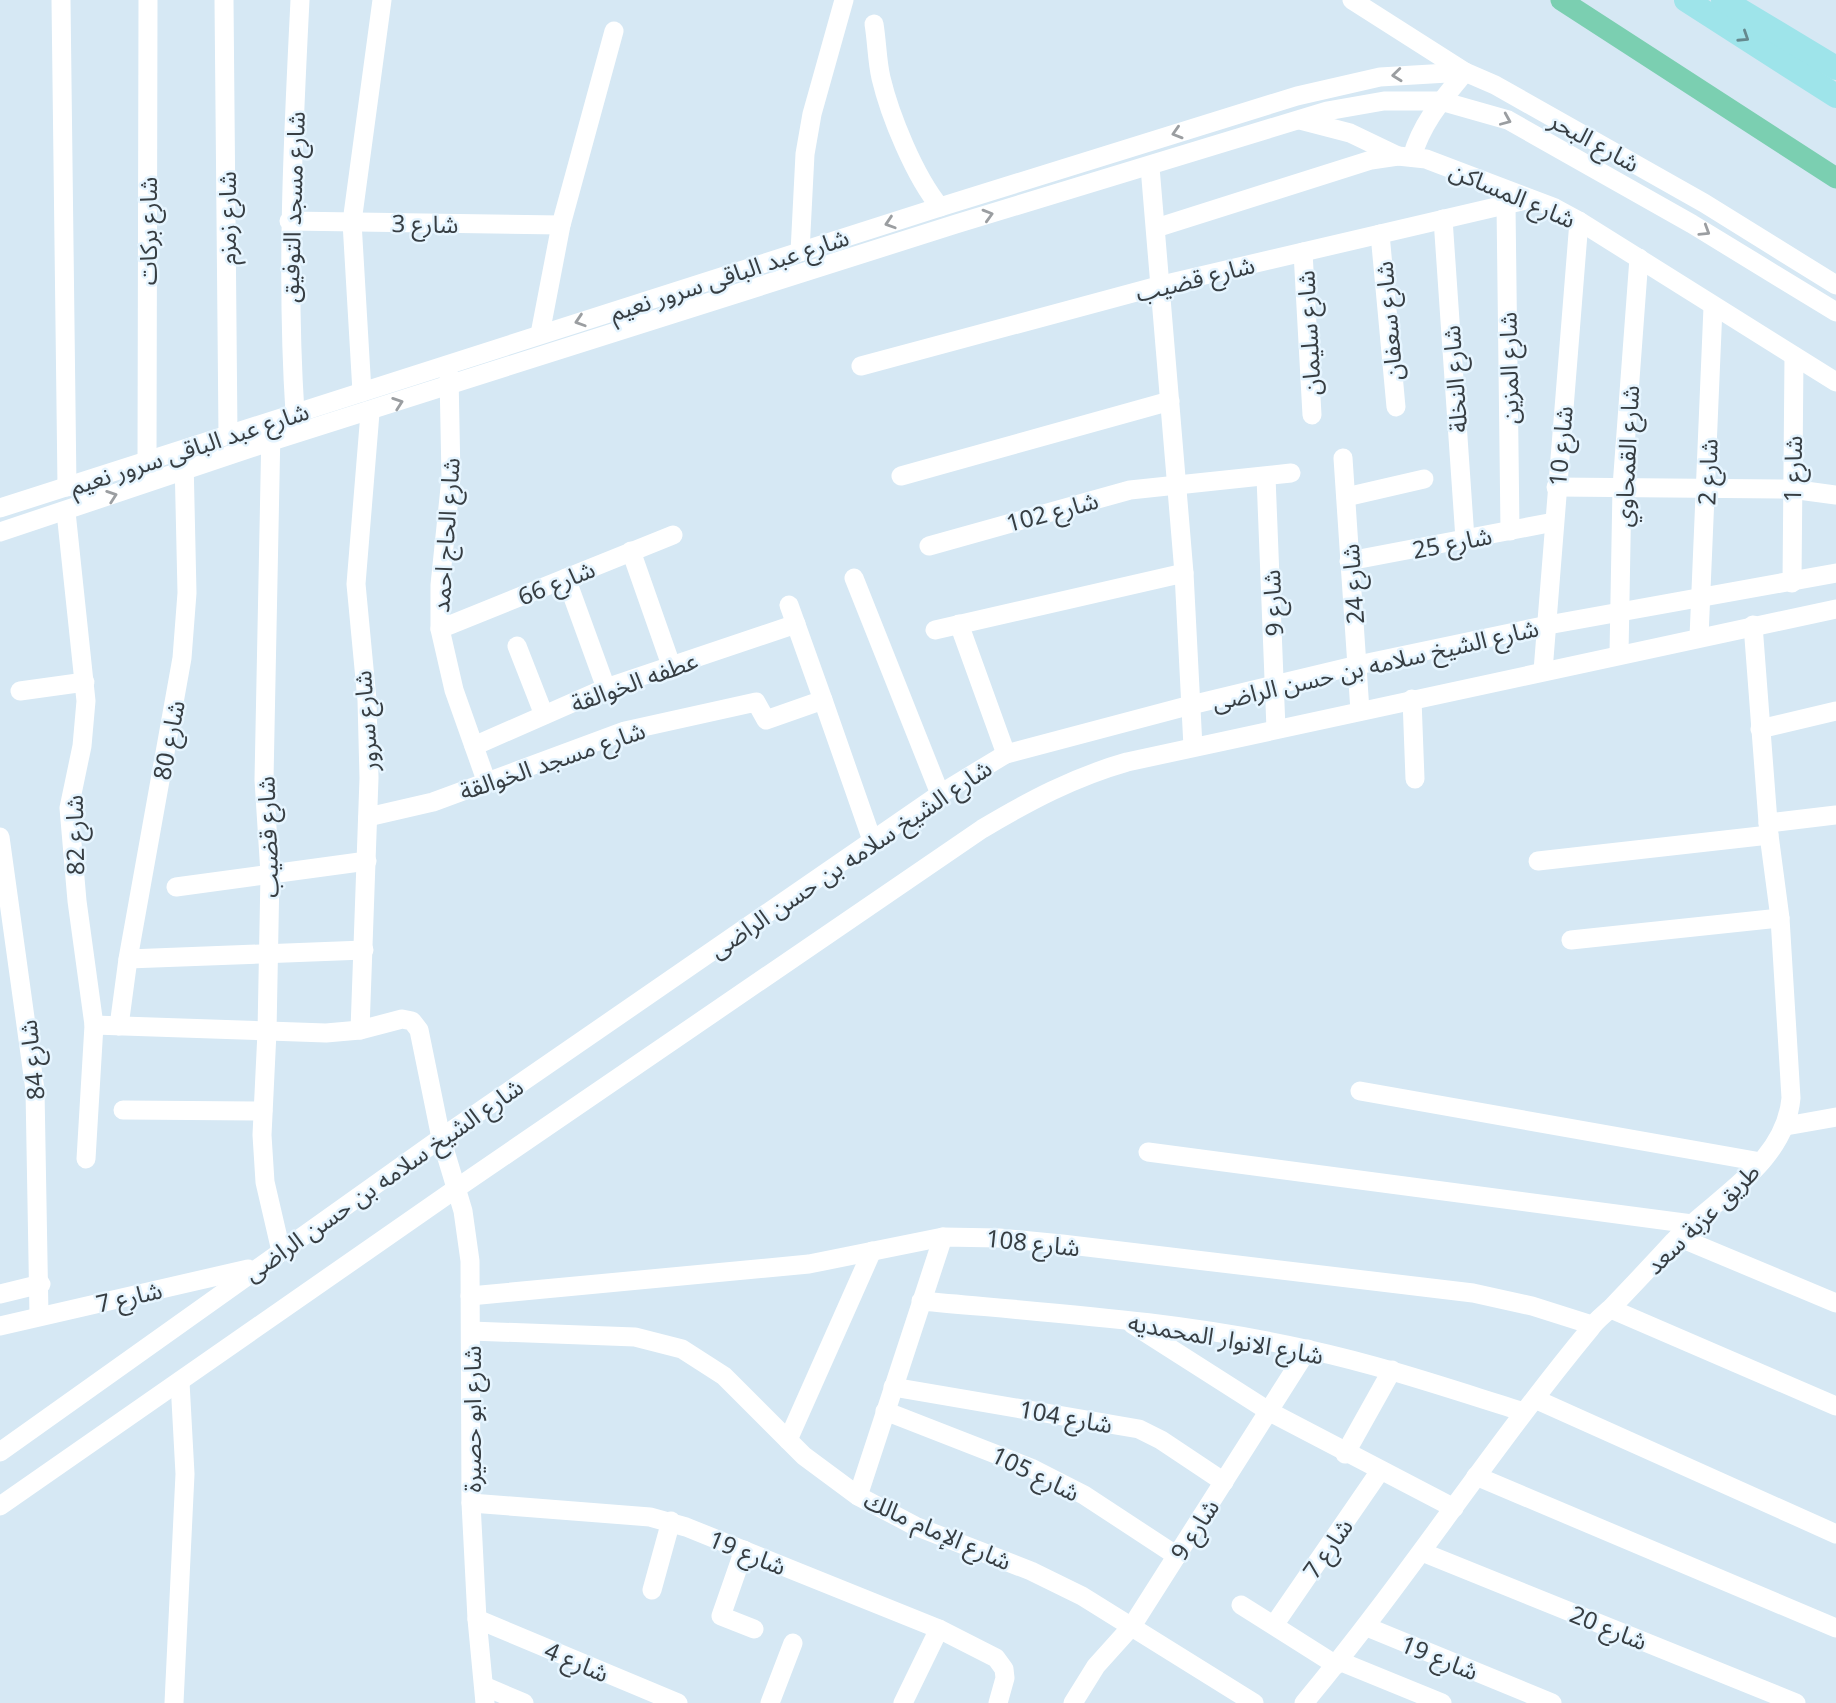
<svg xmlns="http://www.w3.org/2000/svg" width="1836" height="1703" font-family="'Noto Sans','Noto Sans Arabic',sans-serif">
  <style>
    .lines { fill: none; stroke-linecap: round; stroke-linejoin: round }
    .canal { stroke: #7bcfb1; stroke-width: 21 }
    .minor { stroke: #fff; stroke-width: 19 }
    .major { stroke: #9ee4ea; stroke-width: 24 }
    .oneway { stroke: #65898e }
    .oneway2 { stroke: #9b9ea1 }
    .labels { text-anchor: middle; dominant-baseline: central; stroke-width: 5; stroke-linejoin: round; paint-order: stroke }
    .street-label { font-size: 24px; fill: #373e43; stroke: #e6f5ff }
  </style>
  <rect width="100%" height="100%" fill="#d6e8f4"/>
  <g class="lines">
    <polyline class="canal" points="1561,0 1836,178"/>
    <g class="minor">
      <polyline points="61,0 67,487"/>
      <polyline points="224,0 228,435"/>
      <polyline points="1352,0 1465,72 1495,85 1704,203 1836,285"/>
      <path d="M874,24C877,42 877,61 881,78C890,116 915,177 940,207"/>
      <polyline points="1300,120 1350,133 1398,156"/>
      <path d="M1412,157C1422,122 1443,99 1465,72"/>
      <polyline points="1150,167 1184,573 1193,747"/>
      <polyline points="1506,205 1510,531"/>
      <polyline points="1443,219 1465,539"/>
      <polyline points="289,221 561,225"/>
      <polyline points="1156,228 1371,160 1398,156 1426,159 1555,208 1579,221 1836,382"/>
      <polyline points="1380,234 1396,407"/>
      <polyline points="800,252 805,154 812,114 844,0"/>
      <polyline points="1303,252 1312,415"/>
      <polyline points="540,334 561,225 614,31"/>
      <polyline points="861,366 1162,285 1530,199"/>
      <polyline points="449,375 451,478 440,585 440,629 454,690 487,783"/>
      <polyline points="362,392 352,222 382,0"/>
      <path d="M295,413C286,275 293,139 300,0"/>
      <polyline points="271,429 264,780 270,874 267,1032 262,1135 265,1182 281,1251"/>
      <polyline points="1343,458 1360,711"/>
      <polyline points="147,462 148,0"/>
      <polyline points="901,476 1170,401"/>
      <polyline points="1266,477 1276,729"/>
      <polyline points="1556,487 1791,489 1836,495"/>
      <polyline points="1346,497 1424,479"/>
      <polyline points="0,508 940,207 1297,96 1380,77 1465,72"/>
      <polyline points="66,512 86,701 82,746 69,808 77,901 94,1025 86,1159"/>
      <polyline points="0,532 272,441 956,224 1327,111 1384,101 1441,101 1508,120 1692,224 1836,312"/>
      <polyline points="929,546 1130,490 1291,473"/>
      <polyline points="631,551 671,665"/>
      <polyline points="1349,561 1554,522"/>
      <polyline points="566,578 606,688"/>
      <polyline points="854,578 940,794"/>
      <polyline points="1792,583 1794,356"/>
      <polyline points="789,605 823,700"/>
      <polyline points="959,624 1006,754"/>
      <polyline points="440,629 673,535"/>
      <polyline points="935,630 1184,573"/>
      <polyline points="1699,637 1713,307"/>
      <polyline points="517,646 544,715"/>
      <polyline points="1619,654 1622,487 1639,258"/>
      <polyline points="1543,671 1579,221"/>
      <polyline points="20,691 85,682"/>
      <polyline points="1412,699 1415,779"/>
      <polyline points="1760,729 1836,711"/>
      <polyline points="474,746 606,688 796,624"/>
      <polyline points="368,817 433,802 625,731 756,702 766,720 823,700 872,840"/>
      <polyline points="1768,823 1836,815"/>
      <polyline points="0,837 35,1090 39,1316"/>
      <polyline points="1538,861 1769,835"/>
      <polyline points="176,887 367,861"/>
      <polyline points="1571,940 1780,918"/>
      <polyline points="128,959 364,950"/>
      <polyline points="94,1025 326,1033 360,1030 402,1019 412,1021 419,1030 441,1138 463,1211 470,1261 471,1503 477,1619 485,1703"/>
      <polyline points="119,1026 128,959 182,658 187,593 184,459"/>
      <polyline points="360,1030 369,778 367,700 356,584 370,413"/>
      <polyline points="1360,1091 1761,1162"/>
      <polyline points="123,1110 263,1111"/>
      <polyline points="1786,1126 1836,1117"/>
      <polyline points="1148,1152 1692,1224"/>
      <polyline points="1678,1237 1836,1303"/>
      <polyline points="0,1294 41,1284"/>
      <polyline points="470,1296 809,1264 943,1237 999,1238 1062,1244 1473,1293 1532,1306 1592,1325"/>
      <path d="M921,1301C1051,1313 1183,1321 1310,1350C1383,1366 1453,1390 1524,1412"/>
      <polyline points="1611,1309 1836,1406"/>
      <polyline points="1132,1324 1270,1412 1454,1508"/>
      <polyline points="0,1326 248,1269"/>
      <polyline points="471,1331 635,1337 682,1349 724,1376 804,1456 858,1496 915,1526 1031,1571 1082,1596 1254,1703"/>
      <polyline points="893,1387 1139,1429 1161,1440 1224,1482"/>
      <polyline points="1535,1399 1836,1534"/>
      <polyline points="885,1411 1031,1468 1084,1495 1177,1556"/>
      <polyline points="788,1440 872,1251"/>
      <polyline points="0,1452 441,1138 940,794 1006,754 1191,705 1358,665 1548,625 1836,573"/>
      <polyline points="1345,1454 1392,1370"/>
      <polyline points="1476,1476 1836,1628"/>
      <polyline points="858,1496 943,1237"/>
      <polyline points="471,1503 650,1517 686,1527 939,1629 996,1658 1004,1669 1005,1678 998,1703"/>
      <path d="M0,1506L457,1188L982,829C1029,801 1074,777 1127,762L1836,609"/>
      <polyline points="744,1550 721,1616 754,1629"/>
      <polyline points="1422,1552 1796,1703"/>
      <polyline points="652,1590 671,1521"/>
      <polyline points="1241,1605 1336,1665"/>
      <polyline points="477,1619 678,1703"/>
      <polyline points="1274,1625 1380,1471"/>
      <polyline points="1367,1627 1552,1703"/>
      <polyline points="1339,1661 1442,1703"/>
      <polyline points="484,1686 524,1703"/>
      <polyline points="174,1703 185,1474 180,1382"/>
      <polyline points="770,1703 793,1643"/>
      <polyline points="903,1703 939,1629"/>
      <polyline points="1073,1703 1096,1666 1132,1626 1308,1349"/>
      <path d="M1304,1703C1405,1582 1490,1450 1590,1329C1596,1320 1605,1314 1612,1307C1633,1285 1654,1263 1674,1241C1716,1197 1785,1164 1791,1098L1780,918L1769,835L1753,625"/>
    </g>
    <g class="major">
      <polyline points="1686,0 1836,96"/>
      <polyline points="1723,0 1836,68"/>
    </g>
  </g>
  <defs><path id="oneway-chevron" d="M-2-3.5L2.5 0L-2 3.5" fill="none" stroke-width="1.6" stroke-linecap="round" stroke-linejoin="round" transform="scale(1.75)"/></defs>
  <use class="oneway" href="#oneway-chevron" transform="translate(1744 37) rotate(33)"/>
  <g class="oneway2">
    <use href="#oneway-chevron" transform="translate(1397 75) rotate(174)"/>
    <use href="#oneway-chevron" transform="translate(1506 120) rotate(23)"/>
    <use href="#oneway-chevron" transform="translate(1177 133) rotate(163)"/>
    <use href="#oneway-chevron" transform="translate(988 215) rotate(-16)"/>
    <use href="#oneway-chevron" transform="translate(890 223) rotate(162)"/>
    <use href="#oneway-chevron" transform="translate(1705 231) rotate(32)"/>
    <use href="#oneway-chevron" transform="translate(580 321) rotate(162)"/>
    <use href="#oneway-chevron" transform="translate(398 403) rotate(-19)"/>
    <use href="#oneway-chevron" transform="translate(112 496) rotate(-19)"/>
  </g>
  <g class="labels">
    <g class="street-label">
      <text transform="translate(1595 141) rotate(29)">شارع البحر</text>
      <text transform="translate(1513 194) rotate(23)">شارع المساكن</text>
      <text transform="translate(292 207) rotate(-88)">شارع مسجد التوفيق</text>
      <text transform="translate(226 218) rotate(-90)">شارع زمزم</text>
      <text transform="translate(425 223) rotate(1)">شارع 3</text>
      <text transform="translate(147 231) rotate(-90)">شارع بركات</text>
      <text transform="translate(729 274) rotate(-18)">شارع عبد الباقى سرور نعيم</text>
      <text transform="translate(1195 278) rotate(-14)">شارع قضيب</text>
      <text transform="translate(1388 321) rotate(-95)">شارع سعفان</text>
      <text transform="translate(1308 333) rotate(-93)">شارع سليمان</text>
      <text transform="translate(1508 368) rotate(-91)">شارع المزين</text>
      <text transform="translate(1454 379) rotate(-94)">شارع النخلة</text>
      <text transform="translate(1560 446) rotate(-85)">شارع 10</text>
      <text transform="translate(189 448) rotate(-18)">شارع عبد الباقى سرور نعيم</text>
      <text transform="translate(1626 456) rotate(-87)">شارع القمحاوي</text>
      <text transform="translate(1792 469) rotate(-89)">شارع 1</text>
      <text transform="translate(1707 472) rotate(-88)">شارع 2</text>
      <text transform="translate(1052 511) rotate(-15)">شارع 102</text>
      <text transform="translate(445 535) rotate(-86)">شارع الحاج احمد</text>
      <text transform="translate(1452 542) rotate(-11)">شارع 25</text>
      <text transform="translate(556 582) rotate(-22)">شارع 66</text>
      <text transform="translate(1352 584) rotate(-94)">شارع 24</text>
      <text transform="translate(1272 603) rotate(-93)">شارع 9</text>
      <text transform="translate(1375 664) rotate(-13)">شارع الشيخ سلامه بن حسن الراضى</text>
      <text transform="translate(634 681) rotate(-20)">عطفه الخوالقة</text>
      <text transform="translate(365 721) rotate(-94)">شارع سرور</text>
      <text transform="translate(168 740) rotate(-79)">شارع 80</text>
      <text transform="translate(552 760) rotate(-19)">شارع مسجد الخوالقة</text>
      <text transform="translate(74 835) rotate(-91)">شارع 82</text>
      <text transform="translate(267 837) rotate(-92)">شارع قضيب</text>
      <text transform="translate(850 858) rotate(-34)">شارع الشيخ سلامه بن حسن الراضى</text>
      <text transform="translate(31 1060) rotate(-96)">شارع 84</text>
      <text transform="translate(383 1179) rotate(-35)">شارع الشيخ سلامه بن حسن الراضى</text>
      <text transform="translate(1702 1218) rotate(-44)">طريق عزبة سعد</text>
      <text transform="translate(1033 1242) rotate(6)">شارع 108</text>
      <text transform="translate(129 1296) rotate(-13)">شارع 7</text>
      <text transform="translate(1226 1338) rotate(10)">شارع الانوار المحمديه</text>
      <text transform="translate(1066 1416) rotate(10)">شارع 104</text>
      <text transform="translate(471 1419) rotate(-90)">شارع ابو حصيرة</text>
      <text transform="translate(1036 1473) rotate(26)">شارع 105</text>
      <text transform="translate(1194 1529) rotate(-57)">شارع 9</text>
      <text transform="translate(938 1530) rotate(24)">شارع الإمام مالك</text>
      <text transform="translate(1327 1548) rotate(-55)">شارع 7</text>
      <text transform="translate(748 1552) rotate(22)">شارع 19</text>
      <text transform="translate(1609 1627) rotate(22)">شارع 20</text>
      <text transform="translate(1440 1657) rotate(22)">شارع 19</text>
      <text transform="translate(577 1661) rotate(23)">شارع 4</text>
    </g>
  </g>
</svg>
